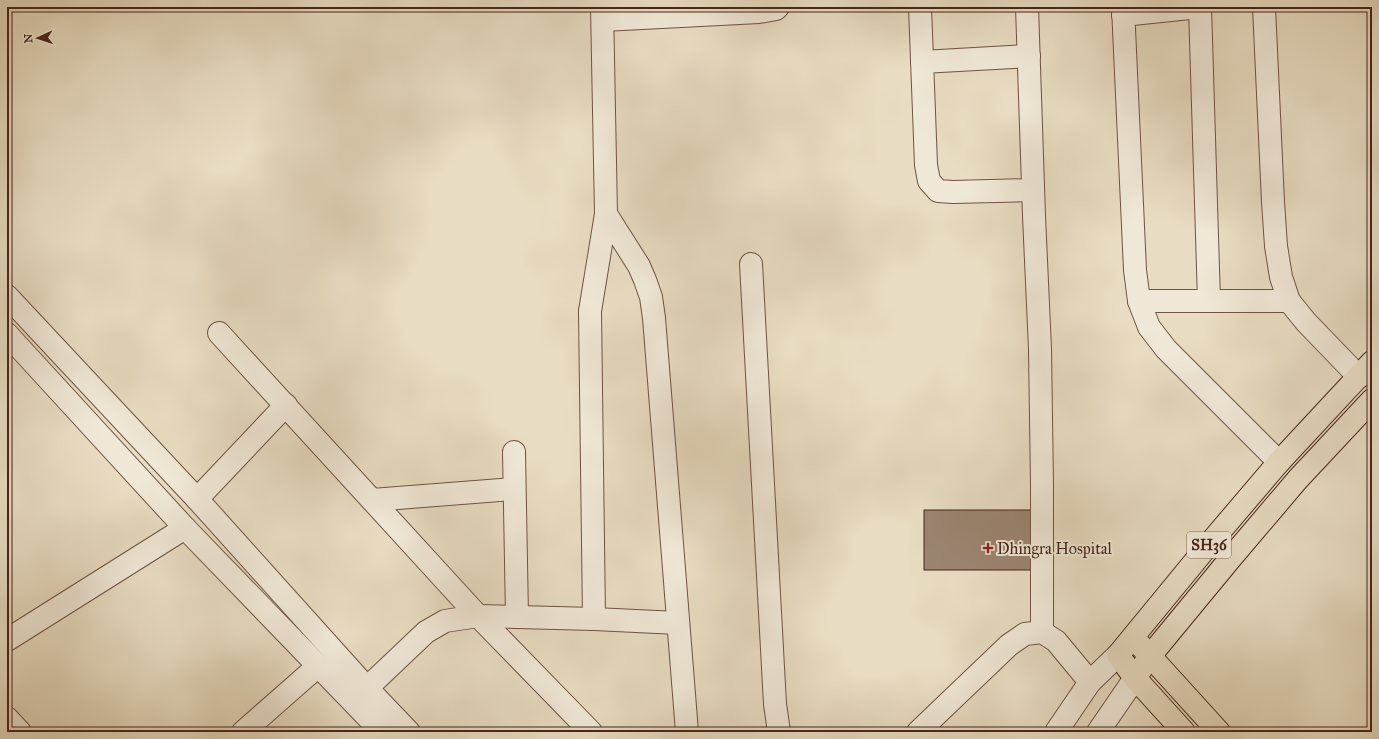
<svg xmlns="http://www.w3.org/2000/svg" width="1379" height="739" font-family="'IM FELL Great Primer',serif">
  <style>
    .building { fill: #9b8471; stroke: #47251a }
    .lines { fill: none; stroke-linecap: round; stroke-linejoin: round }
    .minor-casing { stroke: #6f5344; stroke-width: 24 }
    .tertiary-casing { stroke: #6f5344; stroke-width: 24 }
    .primary-casing { stroke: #47251a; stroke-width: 24 }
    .minor { stroke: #f0e8d7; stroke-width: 22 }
    .tertiary { stroke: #f0e8d7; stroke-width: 22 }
    .primary { stroke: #e8dcc2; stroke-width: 22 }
    .poi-dot { fill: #8f2418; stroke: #f0e8d7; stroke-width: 1.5 }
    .labels { text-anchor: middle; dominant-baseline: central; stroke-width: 4; stroke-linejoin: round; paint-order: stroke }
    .shield { fill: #f0e8d7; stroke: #7a6053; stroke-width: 1 }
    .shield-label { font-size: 15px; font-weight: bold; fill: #47251a }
    .poi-label { font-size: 16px; fill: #47251a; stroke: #f0e8d7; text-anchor: start }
  </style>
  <rect width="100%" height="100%" fill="#e8dcc2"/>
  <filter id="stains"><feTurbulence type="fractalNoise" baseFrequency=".005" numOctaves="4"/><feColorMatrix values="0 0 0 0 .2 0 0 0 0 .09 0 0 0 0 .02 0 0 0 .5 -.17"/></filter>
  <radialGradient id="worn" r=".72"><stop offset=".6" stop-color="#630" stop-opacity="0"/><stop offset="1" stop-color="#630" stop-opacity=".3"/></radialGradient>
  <rect class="building" x="924" y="510" width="107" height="60"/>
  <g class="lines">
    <g class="minor-casing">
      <g id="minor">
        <polyline points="602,7 606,214 639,266 645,280 651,297 654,318 687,732"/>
        <polyline points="920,7 926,165 929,181 938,191 953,192 1033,190"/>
        <polyline points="1027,7 1034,216 1040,349 1042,486 1042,632"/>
        <polyline points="1123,7 1135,270 1139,301 1149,327 1166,349 1279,462"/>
        <polyline points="1200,7 1209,301"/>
        <polyline points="1264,7 1273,202 1276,246 1281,277 1289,301 1306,322 1359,377"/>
        <polyline points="1123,15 1199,7"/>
        <polyline points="603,20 759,12 776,9 778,7"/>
        <polyline points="922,62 1029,56"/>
        <polyline points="751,264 775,704 779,732"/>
        <polyline points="1139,301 1289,301"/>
        <polyline points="219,333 478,616 591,732"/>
        <polyline points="514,452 517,617"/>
        <polyline points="197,499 286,405"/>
        <polyline points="372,500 514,489"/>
        <polyline points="594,619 590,311 606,214"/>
        <polyline points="7,640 185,528"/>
        <polyline points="367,688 426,632 445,621 478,616 594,619 678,623"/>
        <polyline points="7,718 20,732"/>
        <polyline points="243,732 318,666"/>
        <polyline points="918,732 1009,645 1025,634 1042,632 1056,641 1090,682"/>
      </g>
    </g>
    <g class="tertiary-casing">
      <g id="tertiary">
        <polyline points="7,296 197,499 367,688 409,732"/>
        <polyline points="7,334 185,528 382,732"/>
        <polyline points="1056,732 1090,682 1118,655"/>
        <polyline points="1098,732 1135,678"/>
      </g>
    </g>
    <g class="primary-casing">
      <g id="primary">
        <polyline points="1140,645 1219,732"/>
        <polyline points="1135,678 1150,656 1230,559 1298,479 1372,400"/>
        <polyline points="1184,732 1135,678 1118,655 1210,543 1279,462 1372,362"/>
      </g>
    </g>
    <use href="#minor" class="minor"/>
    <use href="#tertiary" class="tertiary"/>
    <use href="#primary" class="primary"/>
  </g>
  <path class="poi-dot" d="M986 542h4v4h4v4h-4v4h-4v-4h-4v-4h4z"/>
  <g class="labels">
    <rect class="shield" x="1187" y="532" width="44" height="26" rx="3"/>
    <g class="shield-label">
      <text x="1209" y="545">SH36</text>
    </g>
    <g class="poi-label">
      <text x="997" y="548">Dhingra Hospital</text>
    </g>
  </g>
  <rect width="1379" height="739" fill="none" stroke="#e8dcc2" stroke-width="24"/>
  <rect x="8" y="8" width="1363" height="723" fill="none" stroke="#47251a" stroke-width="2"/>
  <rect x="12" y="12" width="1355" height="715" fill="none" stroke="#47251a"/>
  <g transform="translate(38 38) rotate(267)" stroke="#f0e8d7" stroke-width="3" paint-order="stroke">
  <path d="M0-3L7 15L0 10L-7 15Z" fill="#47251a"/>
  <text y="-6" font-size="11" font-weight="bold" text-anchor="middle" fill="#47251a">N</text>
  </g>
  <rect width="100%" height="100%" filter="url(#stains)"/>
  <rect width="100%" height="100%" fill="url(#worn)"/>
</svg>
